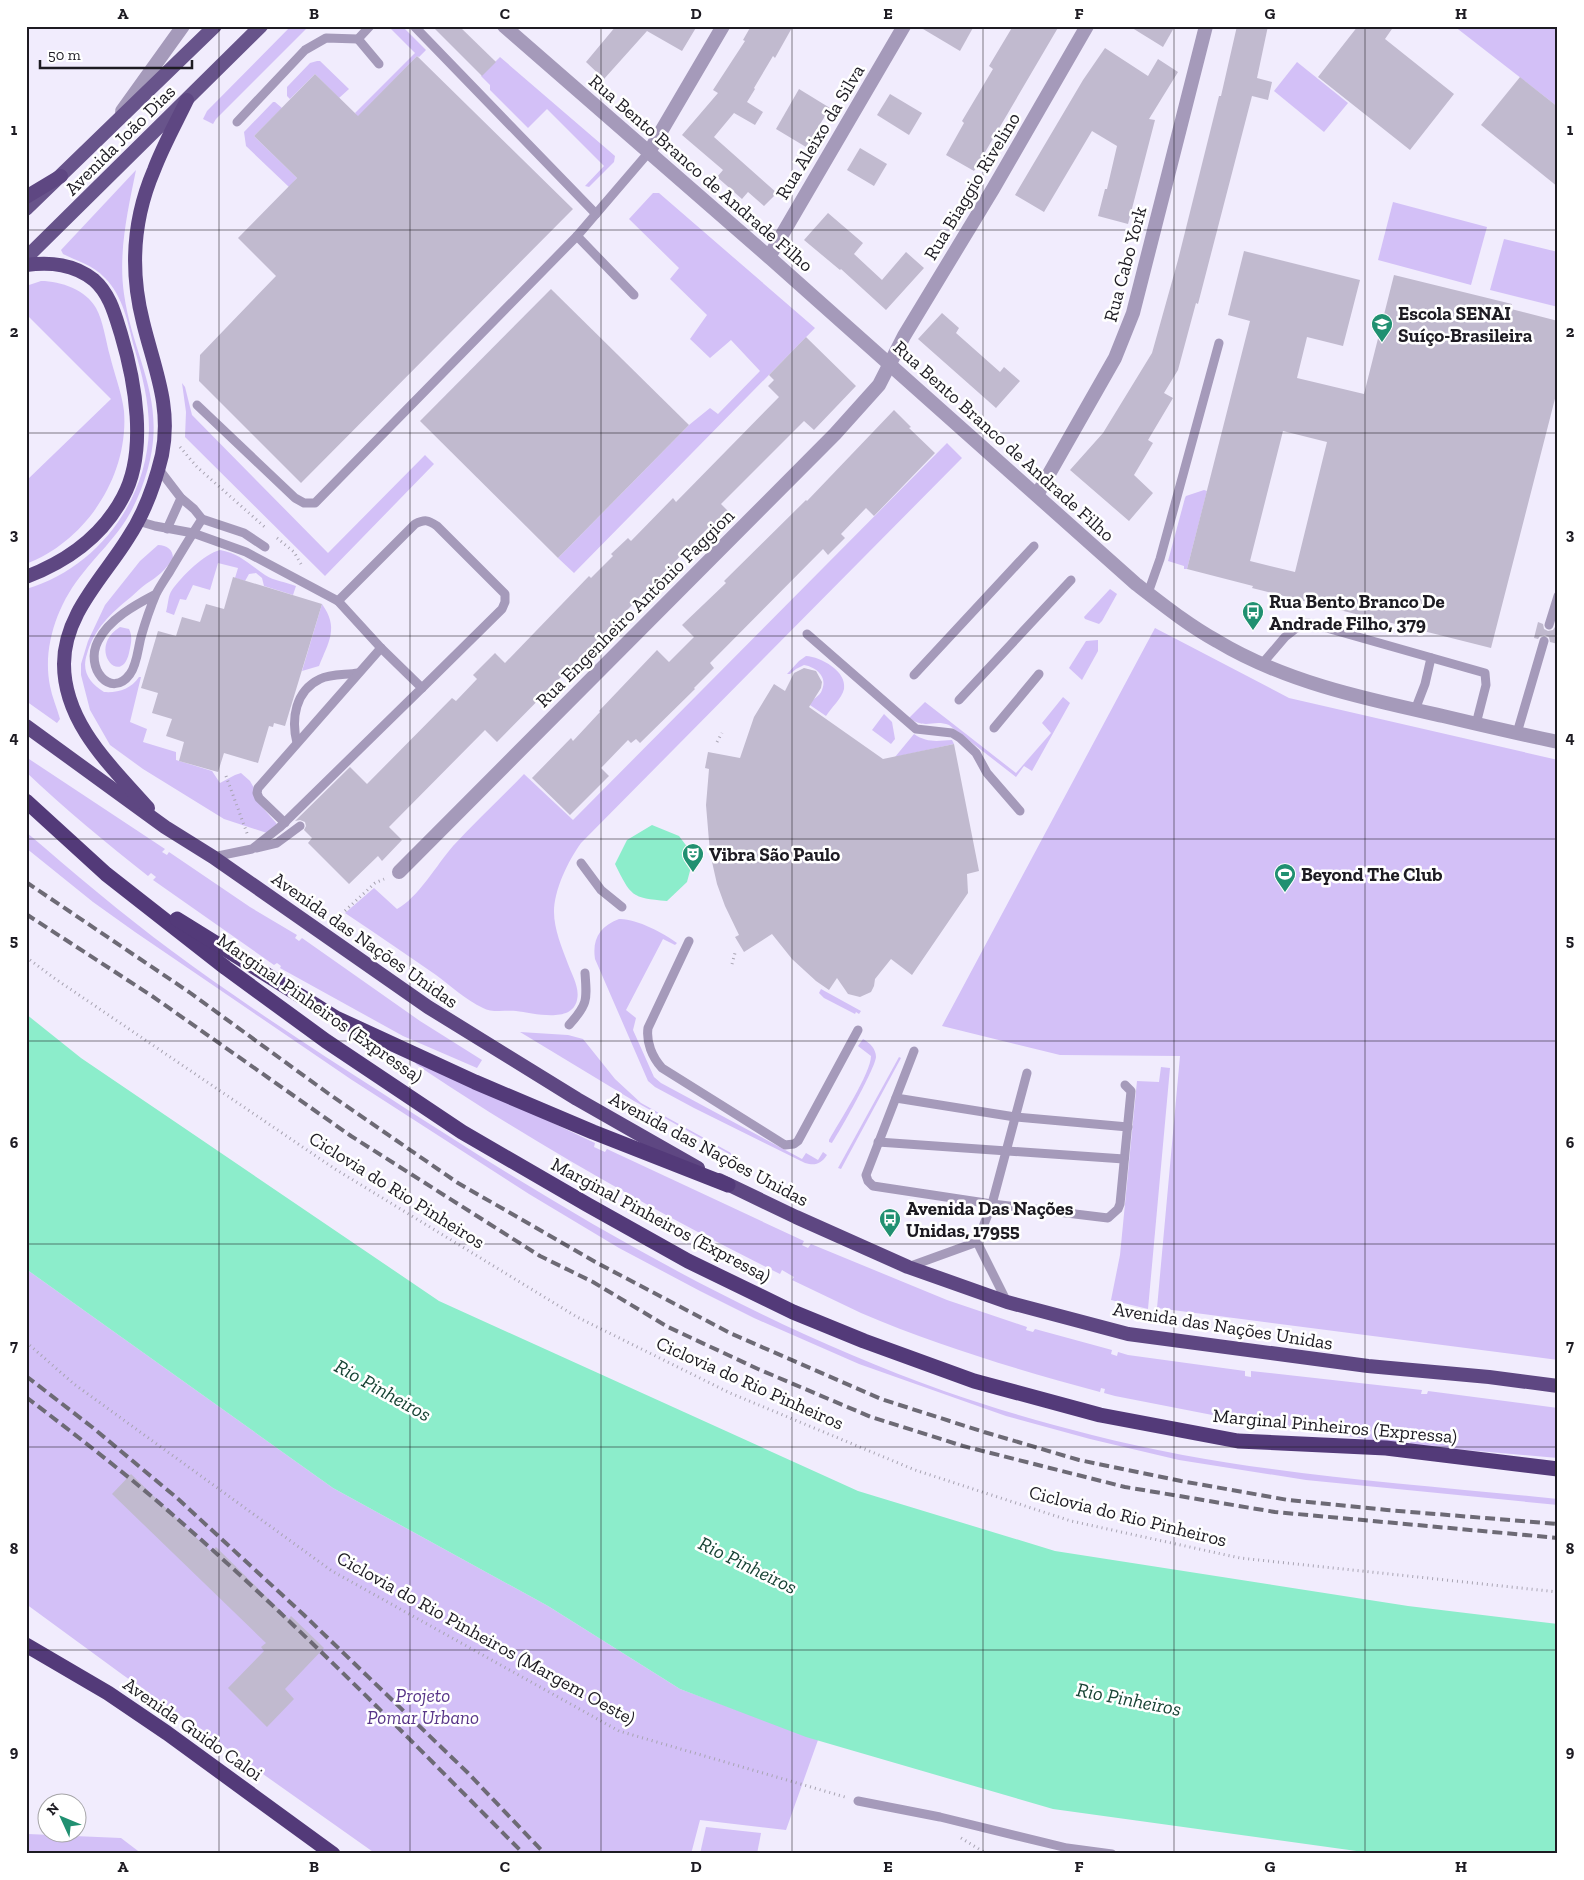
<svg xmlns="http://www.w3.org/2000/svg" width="1584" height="1880" font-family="'Zilla Slab',serif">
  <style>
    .green { fill: #d3c0f7 }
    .water { fill: #8cedcb }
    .building { fill: #c1bacf; fill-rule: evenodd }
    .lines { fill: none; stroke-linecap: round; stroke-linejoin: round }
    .path { stroke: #a8a4b2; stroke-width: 3; stroke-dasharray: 1 4; stroke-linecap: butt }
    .service { stroke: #a59aba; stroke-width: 9 }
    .minor { stroke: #a59aba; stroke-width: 14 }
    .tertiary { stroke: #a59aba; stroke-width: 14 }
    .primary { stroke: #68548b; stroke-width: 14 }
    .trunk { stroke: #5e4782; stroke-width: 14 }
    .motorway { stroke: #533a79; stroke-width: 15 }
    .rail { stroke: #6d6a75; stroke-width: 4; stroke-dasharray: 10 5; stroke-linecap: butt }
    .grid { fill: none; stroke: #1d1b22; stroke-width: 1; stroke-opacity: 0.55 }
    .labels { text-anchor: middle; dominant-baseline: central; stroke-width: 5; stroke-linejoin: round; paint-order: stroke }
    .street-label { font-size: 19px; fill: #1d1b22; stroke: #fff }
    .poi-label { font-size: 19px; font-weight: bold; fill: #1d1b22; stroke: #fff; text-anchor: start }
    .park-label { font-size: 19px; font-style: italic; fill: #583588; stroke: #fff }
    .water-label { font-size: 20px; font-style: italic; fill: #184335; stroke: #fff }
    .neatline { fill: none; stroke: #1d1b22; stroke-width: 2 }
    .grid-label { font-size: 16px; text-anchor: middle; font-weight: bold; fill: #1d1b22 }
  </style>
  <rect width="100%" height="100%" fill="#f1ecfd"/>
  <g class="green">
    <polygon points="291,26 309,26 216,119 213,124 203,119 207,111"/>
    <polygon points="388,26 402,26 426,50 419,57 417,56 358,117 355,113 415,53"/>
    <polygon points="1454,26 1558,26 1558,107"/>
    <polygon points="500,57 615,156 614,162 589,187 585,186 604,166 547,109 528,128 490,90 490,85 481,76"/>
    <polygon points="317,61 320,61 349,89 339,98 315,74 290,99 287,96 287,87 310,63"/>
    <polygon points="1297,62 1348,103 1324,132 1274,91"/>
    <polygon points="273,102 275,102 282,108 254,136 297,178 289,187 246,146 244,132"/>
    <path d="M136,170C128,210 118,252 124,294C133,358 167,399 148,468C143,486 136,504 126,520C114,539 97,555 83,573C58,603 42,647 50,686C52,697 57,708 60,719L57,723L26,701V589C96,569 147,502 149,429C149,401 142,374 134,347C128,323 123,296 105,278C93,265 77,261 63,254L61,250Z"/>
    <polygon points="653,193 659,193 815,328 574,573 558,558 689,425 710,408 718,414 760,371 731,340 710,358 690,339 707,315 670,279 679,268 629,219"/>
    <polygon points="1393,202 1487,227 1471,285 1378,260"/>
    <polygon points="1504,239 1558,252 1558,307 1490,290"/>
    <path d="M41,281C61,281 86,290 96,308C103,320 106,342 110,356C114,373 122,393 124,411C129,476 86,541 26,564V481L111,399L26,314V286Z"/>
    <polygon points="182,383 185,387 192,415 328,553 425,455 434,464 325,576 185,437 186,412"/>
    <path d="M947,443L962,458L581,843C568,861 554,890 554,912C554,929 562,948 568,964C572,975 580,988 577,1000C572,1024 533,1013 516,1011C506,1010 491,1013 483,1008C466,1000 451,986 436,975C406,954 376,934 345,913L374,888L397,909C417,899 438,863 453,846C476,821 501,798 524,774L573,820Z"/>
    <polygon points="1204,490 1207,491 1187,569 1184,569 1184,566 1168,561 1185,498 1186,496"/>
    <path d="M158,545C167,545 173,550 173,558C167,569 156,578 146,584C140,588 136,593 131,597C111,613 94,629 87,654C81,672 90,683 104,692C118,693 131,689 139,677H141L130,722L147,729L143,742L176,752V760L212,771L220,783L235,775L241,773L250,781L254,788V797L263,808L277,824L267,833L224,819L143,769L110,745L90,710L81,675V664L88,641L105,605L140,561Z"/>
    <path d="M220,550C239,553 250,565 265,575C274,581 286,582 296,586L293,595L264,586L262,578L256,573L249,574L245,581L235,578L238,568L218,563L210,590L193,585L186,600L180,599L174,615L166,612C168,606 168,595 172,590C182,576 204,554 220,550Z"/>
    <polygon points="1110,589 1117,594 1102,621 1099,624 1085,619 1084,617"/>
    <path d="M322,604C339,628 329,641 319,666L302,671Z"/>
    <path d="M120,627L129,629C133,637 131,644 129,653C121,688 86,648 120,627Z"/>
    <polygon points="1155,628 1289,698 1558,760 1558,1360 1157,1308 1180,1056 1060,1055 942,1026"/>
    <polygon points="1098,640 1098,651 1082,680 1069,668 1086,641"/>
    <path d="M806,656C821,657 847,671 844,689C842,698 831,708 826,716L807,703C812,700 820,696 822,690C828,677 816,667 804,665L796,669L790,674H787L799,661Z"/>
    <path d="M1063,697L1070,703L1032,771L1024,766L1016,777L949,725C933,719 926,730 909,718L925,702L1016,773L1051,733L1042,723Z"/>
    <polygon points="884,714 892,722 895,739 891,744 872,730"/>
    <path d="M914,734C927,743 937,741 952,740L954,744L895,757Z"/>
    <path d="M26,757L165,849L162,852L167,855L169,852L250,907L297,935L295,938L299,941L302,938L420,1021L482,1060L477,1068L403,1036L280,968L281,966L277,963L274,965L153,880L156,877L151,873L148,876C106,843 65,809 26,772Z"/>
    <path d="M26,832C74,873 122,914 172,951C241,1002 313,1049 385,1095C561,1210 745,1320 944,1391C992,1408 1042,1422 1092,1435C1244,1474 1402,1483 1558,1499V1505L1306,1480L1179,1460L1090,1439L1006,1416L859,1364L754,1318L700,1291L619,1248L529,1194L352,1080L135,932L93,902L26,848Z"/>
    <path d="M619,919C635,918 664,933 677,943L675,945L663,939L626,1010L636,1018L633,1030L654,1077L661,1083L802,1159L806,1153L818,1160L823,1152L827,1155C821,1164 815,1166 805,1163L694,1108L655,1087L648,1081L595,959C592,939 600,926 619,919Z"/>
    <polygon points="821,989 861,1011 859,1014 856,1012 855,1014 824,998 819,993"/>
    <polygon points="520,1032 568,1035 583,1039 615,1079 641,1103 731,1153 731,1155 634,1101"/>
    <path d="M863,1039C870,1043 876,1049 876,1057C875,1069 840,1131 832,1143L829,1142V1140C839,1122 871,1073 871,1056L858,1046Z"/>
    <polygon points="899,1057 901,1058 841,1169 838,1168"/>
    <path d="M414,1060L473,1085L595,1143L594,1147L605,1152L607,1149L804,1241L802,1245L808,1248L811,1244L947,1300L1027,1327L1026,1330L1033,1332L1035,1329L1112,1350L1111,1354L1117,1356L1118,1352L1128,1355L1245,1371V1376L1251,1377V1371L1422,1390L1421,1394H1427L1428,1391L1558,1408V1458L1410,1445L1411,1438L1405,1437L1404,1445L1250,1421V1418L1245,1417L1243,1421L1115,1396L1104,1393L1105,1389L1101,1388L1100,1392C1019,1370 938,1346 861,1313C838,1302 815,1291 792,1280L794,1277L782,1270L780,1274C659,1214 542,1148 429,1073L416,1064Z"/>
    <polygon points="1161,1067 1170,1068 1148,1309 1111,1300 1120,1255 1137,1081 1159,1082"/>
    <polygon points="26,1269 333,1488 548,1606 680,1689 818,1740 786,1830 700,1820 691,1854 376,1854 123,1675 26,1604"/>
    <polygon points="706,1827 761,1833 757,1854 700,1854"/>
    <polygon points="28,1834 121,1838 142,1854 26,1854"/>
  </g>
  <g class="water">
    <path d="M652,825L679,836L694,856L687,882L667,901C631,898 631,896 615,864L627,840Z"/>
    <polygon points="26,1014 81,1058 439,1301 858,1491 1055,1551 1408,1606 1558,1624 1558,1854 1378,1854 1053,1809 806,1737 680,1689 548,1606 333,1488 26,1269"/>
  </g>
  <g class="building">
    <polygon points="432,26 459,26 496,62 482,76"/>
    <polygon points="616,26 697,26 682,51 647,31 604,79 586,62"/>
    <polygon points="751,26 793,26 775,58 773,56 754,88 755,89 747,102 763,112 755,125 734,113 714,137 777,193 764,206 748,192 742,199 717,177 723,170 682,135 718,93 713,90 745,41 743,40"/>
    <polygon points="918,26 974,26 960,51"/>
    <polygon points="1013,26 1059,26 974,171 946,155 964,123 962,121 993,69 989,66"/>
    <polygon points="1129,26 1175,26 1163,47"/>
    <polygon points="1237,26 1268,26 1257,78 1272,82 1268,100 1252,96 1198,304 1196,303 1178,370 1164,393 1173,398 1148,440 1153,443 1134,475 1153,493 1129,521 1070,470 1103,433 1152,353 1178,260 1219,96 1221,96"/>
    <polygon points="1358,26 1394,26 1385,39 1454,94 1410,150 1318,77"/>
    <polygon points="1105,48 1148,76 1158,59 1178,72 1149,119 1155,120 1128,224 1098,216 1105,189 1107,189 1117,146 1092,131 1044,212 1015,195 1083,80"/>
    <polygon points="417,56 573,209 301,483 199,381 200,355 276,276 238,238 297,178 254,136 315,74 358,116"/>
    <polygon points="1520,77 1558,107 1558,187 1481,125"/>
    <polygon points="799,89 830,108 806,147 776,129"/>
    <polygon points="890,94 922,113 909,135 877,115"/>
    <polygon points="860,148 887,164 874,186 847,170"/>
    <polygon points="828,213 863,243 854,254 882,280 906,252 924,268 886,310 841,269 840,270 804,240"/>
    <path d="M1244,251L1360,280L1343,346L1307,337L1297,378L1364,394L1394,275L1512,304L1511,309L1558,321V387L1491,648L1252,588L1253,586L1187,569L1250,321L1228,315ZM1283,431L1327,442L1295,572L1250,561Z"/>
    <polygon points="551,289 689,425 558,558 420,421"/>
    <polygon points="942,313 959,328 956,333 1000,372 1004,367 1020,381 996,408 918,339"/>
    <polygon points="806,337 856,386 814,430 804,421 721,504 728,511 711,527 710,526 497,742 485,730 389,827 402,840 382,861 378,856 349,884 308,843 312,838 304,830 306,826 305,822 300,820 295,821 350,767 367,784 452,698 456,701 477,679 473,675 495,653 505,663 589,576 591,578 613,556 611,554 628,538 631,541 673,498 676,502 779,397 768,386 774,380 769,375"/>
    <polygon points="894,410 911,427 909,428 935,453 874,516 866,508 841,534 845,538 828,555 823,549 710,663 714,668 694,688 695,689 640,743 636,739 631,743 628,740 601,768 609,776 570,815 532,778 571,738 573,741 600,712 599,711 657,650 669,662 694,637 682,625 726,583 724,581 806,500 807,501"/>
    <polygon points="233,577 322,604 285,726 274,723 273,727 269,726 258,763 224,753 218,772 179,761 184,742 166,736 172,719 152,713 158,693 141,688 158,631 176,636 182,617 200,622 206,604 224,609"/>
    <polygon points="1538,622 1543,624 1544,629 1548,631 1553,630 1555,627 1558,627 1558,644 1550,642 1549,637 1545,635 1540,636 1538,639 1534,638"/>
    <polygon points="804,668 816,671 822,682 821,688 809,707 883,759 954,744 979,871 967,874 968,893 912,975 891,959 875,979 874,986 871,992 860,997 848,994 837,978 829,990 816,981 792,959 772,934 744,952 735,937 739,935 725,906 717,884 710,853 706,805 709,769 705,768 708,752 740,758 754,717 774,684 785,691 794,673"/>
    <polygon points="131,1474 211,1552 216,1547 289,1619 291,1616 324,1648 285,1689 294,1699 267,1727 228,1688 264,1651 261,1647 266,1643 112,1494"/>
  </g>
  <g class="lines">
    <g class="path">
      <polyline points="180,447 197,467 267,529"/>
      <polyline points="277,538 294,552 301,564"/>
      <polyline points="717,742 722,733"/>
      <polyline points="226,776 248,836"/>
      <polyline points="334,921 375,883 384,879"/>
      <polyline points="26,957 54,978 335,1169 577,1317 730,1393 915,1470 1071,1521 1240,1558 1558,1592"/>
      <polyline points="732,964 735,953"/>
      <polyline points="26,1342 74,1384 332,1571 619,1731 845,1797"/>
      <polyline points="961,1838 987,1854"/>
    </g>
    <g class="service">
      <polyline points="414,26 596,214"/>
      <polyline points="358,39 379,64"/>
      <polyline points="237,122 305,50 326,38 358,39 370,26"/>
      <polyline points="577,236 634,295"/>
      <polyline points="197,405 295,498 304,503 315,503 577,236 649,152"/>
      <polyline points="158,468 181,498 194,509 202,519 244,533 265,547"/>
      <polyline points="138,521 155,526 193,533 246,552 338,601 381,648 422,688 280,827 252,849 213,857"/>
      <polyline points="167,529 181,498"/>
      <polyline points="1148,593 1160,559 1219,343"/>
      <path d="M156,594C135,605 109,619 98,641C84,668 111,700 130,674C137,665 138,648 141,637C145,623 150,608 156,594C160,586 165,579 170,571C180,554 191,536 202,519"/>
      <path d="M338,601L415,524C425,519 428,520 437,526L505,594V602L502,609L422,688"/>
      <polyline points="1549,625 1558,596"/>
      <polyline points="807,634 916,729 952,733 960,738 976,753 987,773 1020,811"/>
      <polyline points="1262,664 1285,637 1303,623 1309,623 1485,673 1486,685 1476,724"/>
      <polyline points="914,675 1034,546"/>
      <polyline points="959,700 1071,580"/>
      <polyline points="1415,710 1425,684 1431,658"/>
      <polyline points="994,728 1039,674"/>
      <polyline points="1517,733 1544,641"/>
      <path d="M297,743C291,719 295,691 320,679C330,674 346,675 358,673"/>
      <polyline points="285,823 259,798 257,793 258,788 381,648"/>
      <polyline points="256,848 277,843 300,826"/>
      <polyline points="581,863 601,890 622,907"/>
      <path d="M689,941L648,1028C646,1042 652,1057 662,1068L785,1145L794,1144L798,1141L858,1030"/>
      <path d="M569,1025C588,1004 587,1000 585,973"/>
      <polyline points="914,1051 866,1175 868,1181 873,1186 992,1204 1108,1218 1118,1209 1120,1204 1131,1091 1125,1085"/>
      <polyline points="896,1098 1015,1117 1128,1127"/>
      <polyline points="878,1142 1124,1159"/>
      <polyline points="977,1242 1007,1302"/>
      <polyline points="908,1267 977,1242 992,1204 1027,1073"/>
      <polyline points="858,1801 940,1817 1067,1848 1112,1854"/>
    </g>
    <g class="minor">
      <polyline points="649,152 723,26"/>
      <polyline points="769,257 904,26"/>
      <polyline points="1037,495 1115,358 1133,313 1206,26"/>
      <polyline points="399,872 835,434 879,385 904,336 993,189 1087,26"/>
    </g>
    <g class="tertiary">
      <path d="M504,26L769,257L1136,584C1162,604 1188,625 1217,641C1285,682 1366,699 1443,716C1481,725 1519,734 1558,742"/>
      <polyline points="122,111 183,26"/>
    </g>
    <g class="primary">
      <polyline points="26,209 215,26"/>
      <polyline points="26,258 261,26"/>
    </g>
    <g class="trunk">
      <polyline points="26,197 61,176"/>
      <path d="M26,265C51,262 74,264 94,280C110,294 115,315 121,334C135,381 148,451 123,497C102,537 68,561 26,577"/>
      <polyline points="26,726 165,827 213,857 428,1007 577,1099 698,1168"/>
      <path d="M148,808C111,766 64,723 64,664C64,614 104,577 128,538C144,514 155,484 162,455C172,406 154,368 143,322C130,271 133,219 154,170C163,146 176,123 187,100"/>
      <polyline points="719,1180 796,1217 908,1267 1007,1302 1128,1334 1368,1366 1489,1377 1558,1386"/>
    </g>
    <g class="motorway">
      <polyline points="26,801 106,874 226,968 326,1041 462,1132 588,1205 688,1261 793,1312 864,1341 974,1381 1100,1415 1238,1441 1386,1448 1558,1469"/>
      <polyline points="177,919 336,1018 475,1082 593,1132 728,1185"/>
      <polyline points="26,1645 108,1693 167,1733 333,1854"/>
    </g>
    <g class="rail">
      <polyline points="26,882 189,992 329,1094 458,1183 599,1264 732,1334 881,1399 984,1432 1079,1460 1181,1481 1288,1500 1387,1510 1558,1524"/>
      <polyline points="26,914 152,996 351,1136 540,1256 593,1282 668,1327 758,1369 871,1417 963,1446 1125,1487 1275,1512 1558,1538"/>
      <polyline points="26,1376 92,1427 177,1498 304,1615 468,1773 545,1854"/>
      <path d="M26,1397C73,1433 120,1469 165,1508C291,1617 407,1737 524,1854"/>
    </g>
  </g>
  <path class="grid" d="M219,26V1854M410,26V1854M601,26V1854M792,26V1854M983,26V1854M1174,26V1854M1365,26V1854M26,230H1558M26,433H1558M26,636H1558M26,839H1558M26,1041H1558M26,1244H1558M26,1447H1558M26,1650H1558"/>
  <defs>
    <g id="university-pin" transform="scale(1.125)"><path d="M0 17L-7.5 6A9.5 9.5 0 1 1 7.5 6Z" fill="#209071" stroke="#fff"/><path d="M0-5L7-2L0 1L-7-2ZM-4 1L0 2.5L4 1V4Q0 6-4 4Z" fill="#fff"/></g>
    <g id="bus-pin" transform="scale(1.125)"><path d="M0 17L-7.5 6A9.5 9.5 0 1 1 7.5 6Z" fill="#209071" stroke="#fff"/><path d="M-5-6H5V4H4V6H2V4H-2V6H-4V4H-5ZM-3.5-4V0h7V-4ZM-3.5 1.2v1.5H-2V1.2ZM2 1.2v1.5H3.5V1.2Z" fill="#fff"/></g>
    <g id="theatre-pin" transform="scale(1.125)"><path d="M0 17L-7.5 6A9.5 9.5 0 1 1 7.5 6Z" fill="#209071" stroke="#fff"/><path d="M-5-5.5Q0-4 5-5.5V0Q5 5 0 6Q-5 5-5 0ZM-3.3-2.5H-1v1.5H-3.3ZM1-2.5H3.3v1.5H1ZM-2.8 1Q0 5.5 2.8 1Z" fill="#fff"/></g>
    <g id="stadium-pin" transform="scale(1.125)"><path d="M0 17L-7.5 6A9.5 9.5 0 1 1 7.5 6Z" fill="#209071" stroke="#fff"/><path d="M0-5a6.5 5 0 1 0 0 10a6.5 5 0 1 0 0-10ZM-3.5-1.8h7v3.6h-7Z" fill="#fff"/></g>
  </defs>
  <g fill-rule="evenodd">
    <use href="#university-pin" x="1382" y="324"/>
    <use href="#bus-pin" x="1253" y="612"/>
    <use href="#theatre-pin" x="693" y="854"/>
    <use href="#stadium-pin" x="1285" y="874"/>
    <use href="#bus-pin" x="890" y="1219"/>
  </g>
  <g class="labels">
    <g class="street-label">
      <text transform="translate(820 132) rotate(-59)">Rua Aleixo da Silva</text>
      <text transform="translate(120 140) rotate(-45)">Avenida João Dias</text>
      <text transform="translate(701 173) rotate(41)">Rua Bento Branco de Andrade Filho</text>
      <text transform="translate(972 186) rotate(-59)">Rua Biaggio Rivelino</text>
      <text transform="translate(1125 264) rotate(-75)">Rua Cabo York</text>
      <text transform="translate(1004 441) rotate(42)">Rua Bento Branco de Andrade Filho</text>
      <text transform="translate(635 608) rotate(-45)">Rua Engenheiro Antônio Faggion</text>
      <text transform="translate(365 940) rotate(35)">Avenida das Nações Unidas</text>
      <text transform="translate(320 1008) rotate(35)">Marginal Pinheiros (Expressa)</text>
      <text transform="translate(709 1149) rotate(28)">Avenida das Nações Unidas</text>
      <text transform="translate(397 1190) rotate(32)">Ciclovia do Rio Pinheiros</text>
      <text transform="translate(661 1220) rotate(28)">Marginal Pinheiros (Expressa)</text>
      <text transform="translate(1223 1326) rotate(9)">Avenida das Nações Unidas</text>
      <text transform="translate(750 1383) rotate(24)">Ciclovia do Rio Pinheiros</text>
      <text transform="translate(1335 1426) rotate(5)">Marginal Pinheiros (Expressa)</text>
      <text transform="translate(1128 1516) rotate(14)">Ciclovia do Rio Pinheiros</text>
      <text transform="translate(486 1638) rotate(29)">Ciclovia do Rio Pinheiros (Margem Oeste)</text>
      <text transform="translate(193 1729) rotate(35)">Avenida Guido Caloi</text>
    </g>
    <g class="poi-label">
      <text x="1398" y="313">Escola SENAI<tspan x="1398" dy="22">Suíço-Brasileira</tspan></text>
      <text x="1269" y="601">Rua Bento Branco De<tspan x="1269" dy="22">Andrade Filho, 379</tspan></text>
      <text x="709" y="854">Vibra São Paulo</text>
      <text x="1301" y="874">Beyond The Club</text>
      <text x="906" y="1208">Avenida Das Nações<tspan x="906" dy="22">Unidas, 17955</tspan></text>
    </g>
    <g class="park-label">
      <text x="423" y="1695">Projeto<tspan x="423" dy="22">Pomar Urbano</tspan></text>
    </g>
    <g class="water-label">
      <text transform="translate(383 1390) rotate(29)">Rio Pinheiros</text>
      <text transform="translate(748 1565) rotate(26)">Rio Pinheiros</text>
      <text transform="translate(1129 1699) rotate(11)">Rio Pinheiros</text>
    </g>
  </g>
  <rect width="1584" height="1880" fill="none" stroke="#ffffff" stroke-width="55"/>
  <g transform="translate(62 1818) rotate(314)"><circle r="24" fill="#ffffff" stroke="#a5a4a7"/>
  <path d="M0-4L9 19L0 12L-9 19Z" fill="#209071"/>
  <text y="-8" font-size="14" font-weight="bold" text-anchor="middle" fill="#1d1b22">N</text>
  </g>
  <path d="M40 60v8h152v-8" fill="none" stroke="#1d1b22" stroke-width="2.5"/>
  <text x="48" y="60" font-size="15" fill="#1d1b22" stroke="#ffffff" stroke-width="4" paint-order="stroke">50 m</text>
  <rect x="28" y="28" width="1528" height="1824" class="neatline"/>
  <g class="grid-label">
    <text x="123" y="19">A</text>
    <text x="314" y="19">B</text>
    <text x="505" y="19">C</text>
    <text x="696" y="19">D</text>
    <text x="888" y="19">E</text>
    <text x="1079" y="19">F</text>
    <text x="1270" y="19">G</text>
    <text x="1461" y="19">H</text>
    <text x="14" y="135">1</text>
    <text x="1570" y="135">1</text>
    <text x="14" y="337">2</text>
    <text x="1570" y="337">2</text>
    <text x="14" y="540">3</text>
    <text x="1570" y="540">3</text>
    <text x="14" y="743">4</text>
    <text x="1570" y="743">4</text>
    <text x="14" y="946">5</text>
    <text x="1570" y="946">5</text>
    <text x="14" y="1148">6</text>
    <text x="1570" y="1148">6</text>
    <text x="14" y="1351">7</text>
    <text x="1570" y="1351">7</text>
    <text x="14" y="1554">8</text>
    <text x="1570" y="1554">8</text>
    <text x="14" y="1757">9</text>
    <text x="1570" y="1757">9</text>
    <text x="123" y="1872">A</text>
    <text x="314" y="1872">B</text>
    <text x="505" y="1872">C</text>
    <text x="696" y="1872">D</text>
    <text x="888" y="1872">E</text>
    <text x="1079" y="1872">F</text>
    <text x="1270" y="1872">G</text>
    <text x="1461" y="1872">H</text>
  </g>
</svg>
